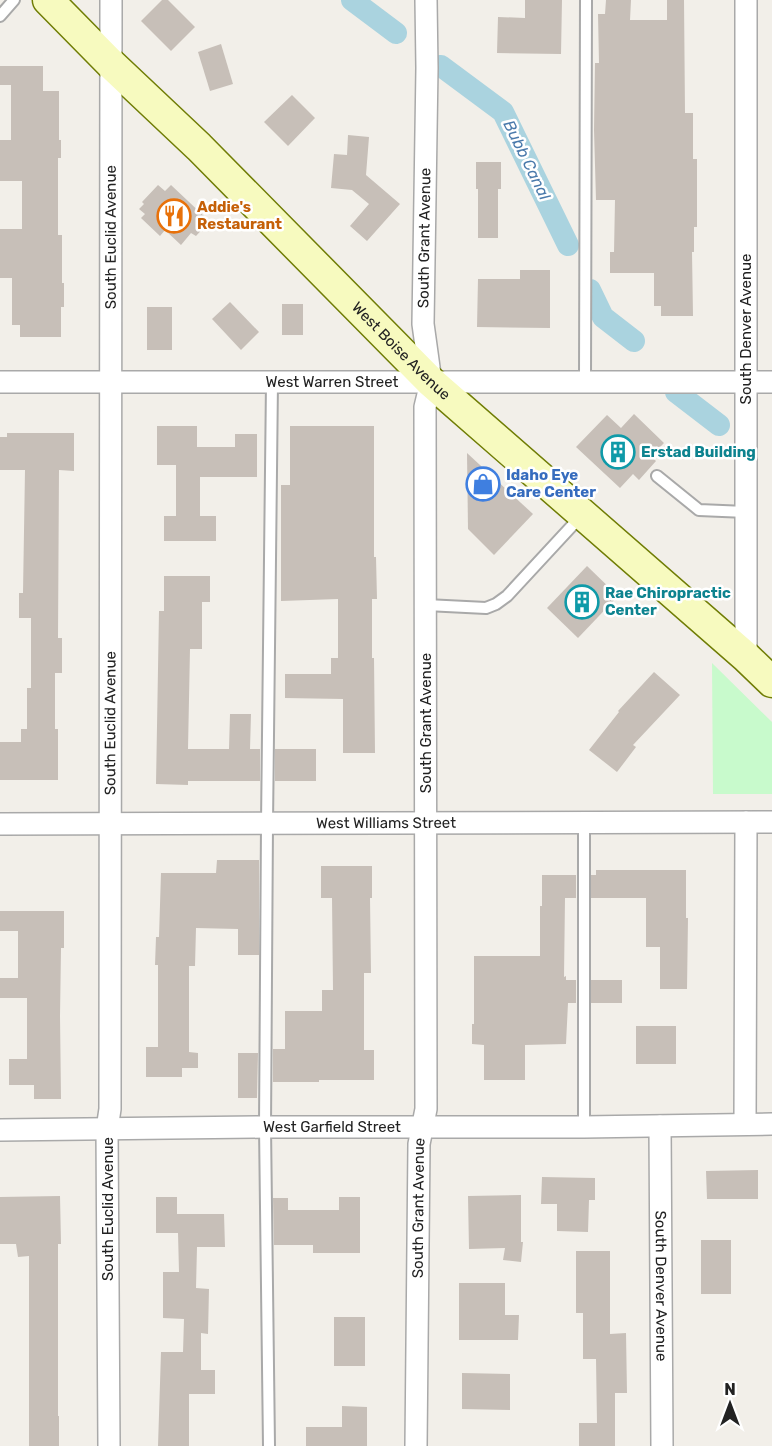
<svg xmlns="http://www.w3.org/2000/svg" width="772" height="1446" font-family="Rubik,sans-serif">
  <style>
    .park { fill: #c8facc }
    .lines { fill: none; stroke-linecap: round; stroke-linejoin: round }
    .canal { stroke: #aad3df; stroke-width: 22 }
    .building { fill: #c7bfb8 }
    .lane-casing { stroke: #a9a9a9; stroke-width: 14 }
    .street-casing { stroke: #a9a9a9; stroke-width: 24 }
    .secondary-casing { stroke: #707d05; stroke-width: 33 }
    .lane { stroke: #fff; stroke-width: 10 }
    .street { stroke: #fff; stroke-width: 21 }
    .secondary { stroke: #f7fabf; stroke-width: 30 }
    .labels { text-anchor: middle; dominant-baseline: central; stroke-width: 5; stroke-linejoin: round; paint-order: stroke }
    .food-label { font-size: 15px; font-weight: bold; fill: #c56008; stroke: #fff; text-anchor: start }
    .street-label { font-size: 15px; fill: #222; stroke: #fff }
    .culture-label { font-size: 15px; font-weight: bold; fill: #0d838f; stroke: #fff; text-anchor: start }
    .shop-label { font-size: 15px; font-weight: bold; fill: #366cbe; stroke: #fff; text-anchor: start }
    .water-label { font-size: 16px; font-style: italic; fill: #4a7aab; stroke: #fff }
  </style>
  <rect width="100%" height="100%" fill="#f2efe9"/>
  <polygon class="park" points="712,663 772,722 772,794 713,794"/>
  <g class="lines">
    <g class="canal">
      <polyline points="352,0 396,33"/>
      <polyline points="441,66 503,112 568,245"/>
      <polyline points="590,290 603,317 634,341"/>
      <polyline points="676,392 719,425"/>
    </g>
  </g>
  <g class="building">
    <polygon points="162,0 168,0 195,27 171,51 141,21"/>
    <polygon points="525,0 562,0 561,54 497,53 498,17 525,18"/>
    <polygon points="606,0 631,0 630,20 667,20 667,0 684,0 685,113 693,113 693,159 697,159 697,227 694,227 694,252 692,252 693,316 661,316 661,306 654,306 654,273 610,273 610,252 614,252 615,200 596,200 594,130 595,63 599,63 598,14 605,14"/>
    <polygon points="221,44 233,84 210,91 198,52"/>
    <polygon points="0,66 43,66 43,91 59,91 59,140 61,140 61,158 58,158 58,235 62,235 62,283 64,283 64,307 61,307 61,337 20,337 20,325 12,325 12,278 0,278 0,229 22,229 22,181 0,181 0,140 11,140 11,85 0,85"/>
    <polygon points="292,95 315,118 288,146 264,122"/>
    <polygon points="348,135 369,137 366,175 400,204 367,241 350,226 369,204 352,190 331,188 334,154 347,155"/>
    <polygon points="476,162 501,162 501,189 498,189 498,238 478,238 478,189 476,189"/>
    <polygon points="158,185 165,191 171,185 206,218 205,219 208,223 196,236 191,233 181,245 165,230 160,236 141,218 145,214 139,209 144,204 142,202"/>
    <polygon points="520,270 550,270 550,328 477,327 478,279 520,279"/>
    <polygon points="230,302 259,332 241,350 212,319"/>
    <rect x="282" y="304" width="21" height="31"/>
    <rect x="147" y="307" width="25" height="43"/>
    <polygon points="634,414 664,443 651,456 656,461 639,480 633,474 620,488 576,447 607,415 621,428"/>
    <polygon points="157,426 197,426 197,447 235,447 235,434 257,434 257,477 200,477 200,516 216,516 216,541 164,541 164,516 176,516 176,465 157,465"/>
    <polygon points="290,426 374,426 374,557 376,557 377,599 372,599 372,658 374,658 375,753 343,753 343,699 285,698 285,674 331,674 331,658 338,658 338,599 281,601 281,485 290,485"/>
    <polygon points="7,433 74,433 74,471 59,470 58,638 62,638 62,673 55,673 55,729 58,729 58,780 0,780 0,742 21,742 21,729 27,729 27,688 31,688 31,618 19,618 19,593 23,593 25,470 0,470 0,437 7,437"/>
    <polygon points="467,453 533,514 494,555 468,529"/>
    <polygon points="587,566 618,596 578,638 547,608"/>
    <polygon points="164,576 210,576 210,602 202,602 202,649 190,649 188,749 229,749 230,714 251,714 250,749 260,749 260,781 188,781 188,785 156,784 159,611 164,611"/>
    <polygon points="654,672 680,695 633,745 636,747 617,772 589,750 619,712 618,711"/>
    <rect x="275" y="749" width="41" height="32"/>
    <polygon points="217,860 259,860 259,955 238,955 238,929 196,928 195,966 189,966 189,1052 198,1053 198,1068 182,1068 182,1077 146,1077 146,1047 158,1047 158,965 155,965 156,937 159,937 161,873 216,873"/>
    <polygon points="321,866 372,866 372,898 370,898 371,973 364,973 364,1050 374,1050 374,1080 319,1080 319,1082 273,1082 273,1049 285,1049 285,1011 322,1011 322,990 333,990 332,898 321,898"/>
    <polygon points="596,870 686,870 686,918 688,918 687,989 660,989 660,947 646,947 646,898 591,898 591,875 596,875"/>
    <polygon points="542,875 576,875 576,898 565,898 564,977 566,976 566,980 576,980 576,1003 568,1003 566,1044 525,1045 525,1080 484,1080 484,1045 472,1044 472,1024 474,1024 474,956 540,956 540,906 542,906"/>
    <polygon points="0,911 64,911 64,948 61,948 60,1016 61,1099 34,1099 34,1085 9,1085 9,1059 27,1059 27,998 0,998 0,978 18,978 18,931 0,931"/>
    <rect x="591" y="980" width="31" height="23"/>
    <rect x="636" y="1026" width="40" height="38"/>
    <polygon points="238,1053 258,1053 257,1098 238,1098"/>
    <polygon points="758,1170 758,1199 707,1199 706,1171"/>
    <polygon points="542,1177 595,1178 595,1200 589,1200 588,1232 557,1231 557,1204 541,1204"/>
    <polygon points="521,1195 521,1242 523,1242 521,1262 503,1260 505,1248 469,1249 468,1196"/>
    <polygon points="60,1196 61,1244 58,1244 58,1416 59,1416 59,1446 29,1446 29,1256 18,1257 16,1244 0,1244 0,1197"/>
    <polygon points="156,1197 177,1197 177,1214 224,1214 225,1247 197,1247 196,1288 209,1289 208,1334 201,1333 201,1370 215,1370 215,1394 189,1394 189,1446 158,1446 161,1352 183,1352 184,1319 163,1318 163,1272 179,1272 178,1233 156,1233"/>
    <polygon points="339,1197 360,1197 360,1253 313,1253 313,1245 274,1245 273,1198 288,1198 288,1210 339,1210"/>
    <rect x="701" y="1240" width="30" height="54"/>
    <polygon points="576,1251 610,1251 610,1334 626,1333 627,1393 615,1393 615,1446 579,1446 579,1423 597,1423 596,1359 583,1359 583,1313 576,1313"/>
    <polygon points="459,1283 505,1283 505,1315 519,1315 518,1340 459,1340"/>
    <rect x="334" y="1317" width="31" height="49"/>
    <polygon points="462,1373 510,1374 510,1410 462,1409"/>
    <polygon points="342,1406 367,1407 367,1446 306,1446 306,1427 342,1427"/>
  </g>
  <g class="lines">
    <g class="lane-casing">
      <g id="lane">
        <polyline points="0,16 14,0"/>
        <polyline points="585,382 586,0"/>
        <polyline points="657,476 699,510 746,512"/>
        <polyline points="426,605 486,608 496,604 507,596 582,515"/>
        <polyline points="584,822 584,1127"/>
        <polyline points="269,1446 265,1127 267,824 272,382"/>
      </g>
    </g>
    <g class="street-casing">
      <g id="street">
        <path id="s1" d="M0,382H772"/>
        <polyline points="746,657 746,0"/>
        <path id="s2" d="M0,824L772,822"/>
        <polyline points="745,1124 746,822"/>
        <path id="s3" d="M660,1126L662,1446"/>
        <path id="s4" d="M0,1130L265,1127H584L772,1124"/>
        <path id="s5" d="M109,1446L107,1129L110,1109L111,0"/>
        <path id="s6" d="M416,1446L419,1144L426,1109L425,407L431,382L423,324L427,68L426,0"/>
      </g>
    </g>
    <g class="secondary-casing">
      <g id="secondary">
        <path id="s7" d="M48,0L111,64L199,147L431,382L746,657L772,682"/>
      </g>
    </g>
    <use href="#lane" class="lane"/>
    <use href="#street" class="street"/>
    <use href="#secondary" class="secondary"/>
  </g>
  <defs>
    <g id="restaurant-ring" transform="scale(1.725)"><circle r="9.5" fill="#fff" stroke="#e8710a" stroke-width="1.5"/><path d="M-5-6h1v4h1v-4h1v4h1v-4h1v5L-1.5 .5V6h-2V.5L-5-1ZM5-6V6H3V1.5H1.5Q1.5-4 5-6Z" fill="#e8710a"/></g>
    <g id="building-ring" transform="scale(1.725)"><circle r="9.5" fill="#fff" stroke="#0f9aa8" stroke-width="1.5"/><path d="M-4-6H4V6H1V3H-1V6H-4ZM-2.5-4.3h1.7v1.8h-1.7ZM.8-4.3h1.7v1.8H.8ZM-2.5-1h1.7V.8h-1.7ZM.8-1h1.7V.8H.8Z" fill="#0f9aa8"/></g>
    <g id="shop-ring" transform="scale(1.725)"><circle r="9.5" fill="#fff" stroke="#3f7fe0" stroke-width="1.5"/><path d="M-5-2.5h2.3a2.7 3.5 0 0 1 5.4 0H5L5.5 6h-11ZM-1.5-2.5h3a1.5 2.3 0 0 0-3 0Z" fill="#3f7fe0"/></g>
  </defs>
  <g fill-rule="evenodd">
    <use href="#restaurant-ring" x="174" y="216"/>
    <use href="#building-ring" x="618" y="452"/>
    <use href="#shop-ring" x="483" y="484"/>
    <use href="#building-ring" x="582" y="602"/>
  </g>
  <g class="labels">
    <g class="food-label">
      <text x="197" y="207">Addie's<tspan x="197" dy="17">Restaurant</tspan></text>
    </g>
    <g class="street-label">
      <text stroke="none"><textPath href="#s5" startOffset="1209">South Euclid Avenue</textPath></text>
      <text stroke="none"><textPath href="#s6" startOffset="1210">South Grant Avenue</textPath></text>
      <text transform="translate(746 329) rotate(-90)">South Denver Avenue</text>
      <text stroke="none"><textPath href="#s7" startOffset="498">West Boise Avenue</textPath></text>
      <text stroke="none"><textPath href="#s1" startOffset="332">West Warren Street</textPath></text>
      <text stroke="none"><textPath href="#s5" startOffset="723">South Euclid Avenue</textPath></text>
      <text transform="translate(426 723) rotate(-90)">South Grant Avenue</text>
      <text stroke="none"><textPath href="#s2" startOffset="386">West Williams Street</textPath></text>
      <text stroke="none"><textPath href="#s4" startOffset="332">West Garfield Street</textPath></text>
      <text stroke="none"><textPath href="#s6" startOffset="238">South Grant Avenue</textPath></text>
      <text transform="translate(108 1209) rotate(-90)">South Euclid Avenue</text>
      <text stroke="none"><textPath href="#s3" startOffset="160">South Denver Avenue</textPath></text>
    </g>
    <g class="culture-label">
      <text x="641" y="452">Erstad Building</text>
      <text x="605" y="593">Rae Chiropractic<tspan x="605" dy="17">Center</tspan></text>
    </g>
    <g class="shop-label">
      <text x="506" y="475">Idaho Eye<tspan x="506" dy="17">Care Center</tspan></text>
    </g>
    <g class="water-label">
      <text transform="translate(527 160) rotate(64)">Bubb Canal</text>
    </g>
  </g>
  <g transform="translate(730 1404)" stroke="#ffffff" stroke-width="4.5" paint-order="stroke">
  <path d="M0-4.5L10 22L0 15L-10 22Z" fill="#222222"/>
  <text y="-9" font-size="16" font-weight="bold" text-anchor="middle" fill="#222222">N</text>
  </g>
</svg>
